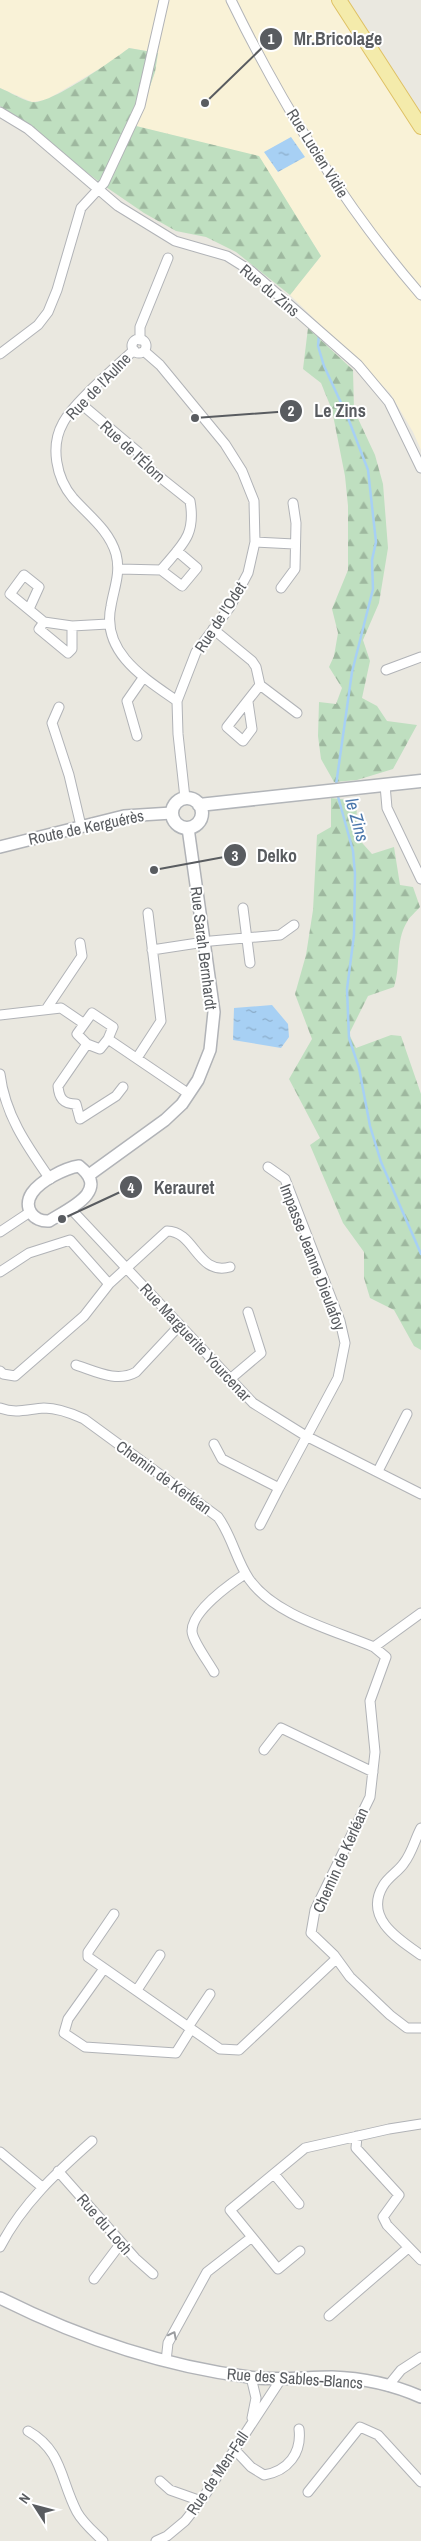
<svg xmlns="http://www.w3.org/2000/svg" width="421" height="2541" font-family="'Archivo Narrow',sans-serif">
<defs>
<pattern id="forest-firs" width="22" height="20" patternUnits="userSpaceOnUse" patternTransform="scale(1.25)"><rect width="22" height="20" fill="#bfdfc0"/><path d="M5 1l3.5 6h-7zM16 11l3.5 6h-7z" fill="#9eb89f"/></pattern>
<pattern id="water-ripples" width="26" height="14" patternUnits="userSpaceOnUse" patternTransform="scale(1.25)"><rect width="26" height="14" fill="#a7d0f4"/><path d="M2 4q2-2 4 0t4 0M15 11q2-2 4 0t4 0" fill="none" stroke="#8bacc9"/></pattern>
</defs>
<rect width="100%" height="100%" fill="#eae8e0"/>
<path fill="#f9f2d7" d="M0,0H339L421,127V450L413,432L390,393L290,295L321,256L259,157L136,126L155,72L158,53L129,48L111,62L46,100L32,102L0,88Z"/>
<path fill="url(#forest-firs)" d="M129,48L158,53L155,72L136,126L259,156L321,256L290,295L236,252L206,237L176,231L144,213L106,187L0,106V88C10,92 22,100 32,102C50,105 113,60 129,48Z
M308,328L353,370L354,410L375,455L383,484L388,548L379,603L363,640L370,661L362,698L377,706L387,721L417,725L393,769L357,780L334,782L321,759L318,736L319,702L336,704L342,688L329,667L334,656L338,633L332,609L348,570V506L345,476L332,410L321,383L303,369Z
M331,798L357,801L356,836L372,854L394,847L400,885L413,887L420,907C416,912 410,916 407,922C395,941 401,966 394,987L368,996L349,1034L356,1048L391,1035L401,1036L421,1094V1350L414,1346L394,1310L370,1298L364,1278V1252L343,1223L310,1145L320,1138L289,1079L312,1039L295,994L306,955L313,910L317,835L331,827Z"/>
<path fill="url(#water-ripples)" d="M291,137L305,157L278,172L264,152Z
M272,1005L288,1024L289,1037L281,1048L233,1040L234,1008Z"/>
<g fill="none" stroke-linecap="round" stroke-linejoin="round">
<path stroke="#a7d0f4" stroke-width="2.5" d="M319,334L318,346L324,366L348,418L368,470L376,542L372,560L373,589L352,672L336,785
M337,793L353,851L355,874L354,935L347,989L349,1038L359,1068L370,1126L381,1162L421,1254"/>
<g stroke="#b1b3b7" stroke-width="11">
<path id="minor" d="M231,0C282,105 344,206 421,295
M0,112L28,129L118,206L175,241L227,256L251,271L358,365L389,402L421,468
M132 346a7 7 0 1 1 14 0a7 7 0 1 1-14 0Z
M140,340V327L168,258
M134,350C116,367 73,403 63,423C50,446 56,478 73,498C89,516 109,530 116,554C121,573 114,588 111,606C101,652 144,678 177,701
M144,351L160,365L225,444L242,471L254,501L255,542L248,573L230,607L196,652L177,701L178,734L185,798
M0,354L38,325L48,312L57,290L81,208L104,183L140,106L164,0
M80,403L138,452L146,466L190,501C196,535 183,544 161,570
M255,542L294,544
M119,569L161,570L182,586L197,568L177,551
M281,588L295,569L296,523L293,503
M29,609L39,587L24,575L10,594L44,622L72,626L108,624
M44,622L39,629L68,653L72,649V626
M213,629L252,661L256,667L260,685L297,713
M386,670L421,657
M248,702L252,729L243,741L227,727L260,685
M59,707L52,723L69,775L81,826
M137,736L127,701L143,678
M385,785L387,808L421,879
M243,908L250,963
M152,950L211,941L280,935L294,925
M47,1008L82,956L80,943
M92,1013L113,1027L108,1039L100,1049L87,1044L77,1034Z
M0,1015L61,1008L83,1023
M108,1039L189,1094
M87,1044L58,1086C59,1098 63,1104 76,1104L80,1119L116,1096L123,1087
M137,1058L161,1021L148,913
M0,1074C5,1115 27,1146 50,1179
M70,1208L253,1403L306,1436L421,1494
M0,1232L30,1212
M0,1272L29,1253L70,1240L109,1284
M76,1365C95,1371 117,1383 136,1372L179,1326
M0,1371L3,1374L15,1376L84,1316L109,1284L167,1231C195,1231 197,1276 230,1267
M229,1380L261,1353L248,1312
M0,1408C16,1414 28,1409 44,1408C58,1408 71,1413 84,1419L218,1517C232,1536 236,1560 249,1579C275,1616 334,1630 374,1647L386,1657L370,1701L375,1752L370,1797L315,1910L311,1933L334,1955L350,1977L390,2015L407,2028H421
M214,1444L222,1459L279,1488L338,1378L345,1343L340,1321L285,1179L268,1167
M378,1471L407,1414
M260,1525L279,1488
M374,1647L421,1613
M214,1672C209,1663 192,1640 192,1631C192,1611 230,1584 245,1574
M264,1750L281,1728L373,1772
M421,1828C415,1839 412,1853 404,1863C399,1871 388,1877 383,1886C364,1918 398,1939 421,1955
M114,1914L88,1952V1957L220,2049L239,2050L336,1959
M103,1970L68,2019L64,2033L85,2047L176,2053L191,2029
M137,1990L160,1955
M188,2027L210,1994
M357,2136L356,2148L399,2195L383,2217L387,2225L421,2260
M0,2152L42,2187
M58,2171L135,2258L153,2274
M274,2174L299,2204
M252,2237L278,2269L300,2251
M0,2247C22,2204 56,2173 92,2141
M94,2279L121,2243
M329,2316L408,2248
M166,2361L168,2343L207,2272L252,2237L230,2210L305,2148L389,2129L421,2124
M251,2377L256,2398L252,2418
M388,2386L401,2370L421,2357
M28,2431C63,2451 60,2480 77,2512C83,2523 94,2532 103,2541
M236,2451L251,2467L264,2475C288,2471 302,2453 299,2429
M160,2481L170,2490L201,2501
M308,2492L360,2427L378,2435L421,2482
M156,2541L167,2536L185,2521L201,2501L281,2379"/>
</g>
<g stroke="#b1b3b7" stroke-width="14">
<path id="tertiary" d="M0,847L124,816L172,813
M79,1166C111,1191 70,1208 49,1221C34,1222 22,1208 32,1193C40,1181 65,1168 79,1166Z
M89,1175L165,1120L182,1104L198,1080L210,1050L214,1012L188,828
M0,2298C78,2337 162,2366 249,2377C276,2381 304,2377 332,2377C361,2378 394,2385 421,2397"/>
</g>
<g stroke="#b2b5b9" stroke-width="15">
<path id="secondary" d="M172 813a15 15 0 1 1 30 0a15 15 0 1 1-30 0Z
M199,805L421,781"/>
</g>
<g stroke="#dfc164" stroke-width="16">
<path id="primary" d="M339,0L421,127"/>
</g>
<use href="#minor" stroke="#fff" stroke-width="9"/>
<use href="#tertiary" stroke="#fff" stroke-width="11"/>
<use href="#secondary" stroke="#fff" stroke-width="12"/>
<use href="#primary" stroke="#f4ebab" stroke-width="14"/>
</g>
<defs><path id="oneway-chevron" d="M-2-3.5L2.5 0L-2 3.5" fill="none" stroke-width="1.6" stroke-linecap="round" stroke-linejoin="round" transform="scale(1.25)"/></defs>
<use stroke="#9b9da0" href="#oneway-chevron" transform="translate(173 2335) rotate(-63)"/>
<g text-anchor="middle" stroke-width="4" stroke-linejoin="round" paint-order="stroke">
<g font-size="16" fill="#595c60" stroke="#fff">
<text transform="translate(318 153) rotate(58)" y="6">Rue Lucien Vidie</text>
<text transform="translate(270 290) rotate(40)" y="6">Rue du Zins</text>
<text transform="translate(98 386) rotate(-46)" y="6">Rue de l'Aulne</text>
<text transform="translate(133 451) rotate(43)" y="6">Rue de l'Élorn</text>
<text transform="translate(220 617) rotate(-57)" y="6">Rue de l'Odet</text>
<text transform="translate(86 827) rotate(-12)" y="6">Route de Kerguérès</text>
<text transform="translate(204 948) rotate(83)" y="6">Rue Sarah Bernhardt</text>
<text transform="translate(313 1257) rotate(69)" y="6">Impasse Jeanne Dieulafoy</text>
<text transform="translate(196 1342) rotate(47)" y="6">Rue Marguerite Yourcenar</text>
<text transform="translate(164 1477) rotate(36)" y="6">Chemin de Kerléan</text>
<text transform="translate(340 1860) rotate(-66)" y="6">Chemin de Kerléan</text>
<text transform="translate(105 2224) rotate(49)" y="6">Rue du Loch</text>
<text transform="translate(295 2378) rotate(4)" y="6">Rue des Sables-Blancs</text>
<text transform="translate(217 2473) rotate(-56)" y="6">Rue de Men-Fall</text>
</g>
<g font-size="18" font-style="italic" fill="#4b77ab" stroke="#fff">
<text transform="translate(357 820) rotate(74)" y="6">le Zins</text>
</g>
</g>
<path fill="none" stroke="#595c60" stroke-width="2" d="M205 103L271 39M195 418L291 411M154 870L235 855M62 1219L131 1187"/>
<g fill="#595c60" stroke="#fff" stroke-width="2">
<circle cx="205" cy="103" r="5"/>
<circle cx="195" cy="418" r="5"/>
<circle cx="154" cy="870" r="5"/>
<circle cx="62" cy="1219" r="5"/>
<circle cx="271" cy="39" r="12"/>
<circle cx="291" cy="411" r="12"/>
<circle cx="235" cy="855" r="12"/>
<circle cx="131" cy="1187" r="12"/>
</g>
<g font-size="15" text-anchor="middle" font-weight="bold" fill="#fff">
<text x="271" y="44">1</text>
<text x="291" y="416">2</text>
<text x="235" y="861">3</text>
<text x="131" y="1193">4</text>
</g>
<g font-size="18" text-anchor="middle" font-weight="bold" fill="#595c60" stroke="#fff" stroke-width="4" stroke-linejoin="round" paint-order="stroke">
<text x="338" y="45">Mr.Bricolage</text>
<text x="340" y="417">Le Zins</text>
<text x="277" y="862">Delko</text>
<text x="184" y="1194">Kerauret</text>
</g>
<g transform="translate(35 2506) rotate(306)" stroke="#ffffff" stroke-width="4" paint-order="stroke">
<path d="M0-4L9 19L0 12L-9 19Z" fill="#595c60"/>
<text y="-8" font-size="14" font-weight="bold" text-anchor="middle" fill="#595c60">N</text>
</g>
</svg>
